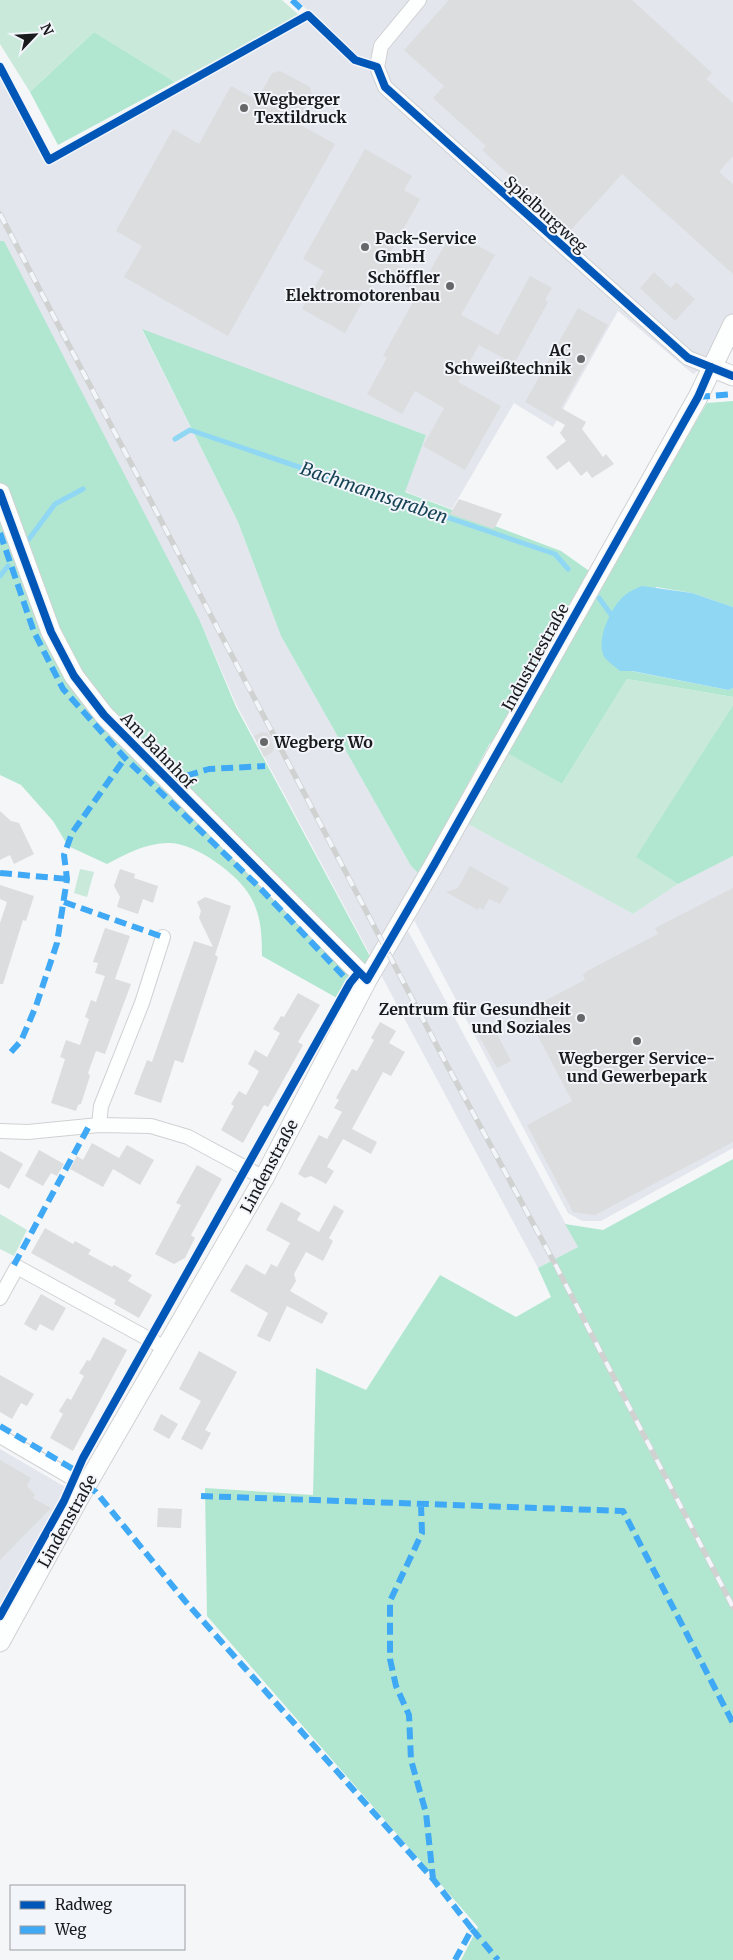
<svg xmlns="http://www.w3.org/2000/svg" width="733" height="1960" font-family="Merriweather,serif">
<rect width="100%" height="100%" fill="#f4f6f8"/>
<path fill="#e3e6ed" d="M296,0H733V350L693,374L618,311L553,427L514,403L452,509L404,491L426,435L142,330L238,522L281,636L411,866L419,874L399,914L578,1247L538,1268L237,706L200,621L0,380V76L48,163L301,23L310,12Z
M468,824L633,914L678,884L733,856V1148L601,1221H582L568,1213L414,920Z
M0,1449L67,1488L1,1606H0Z"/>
<path fill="#c9e9db" d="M0,0H282L300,16L175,82L94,32L30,92L0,44Z
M627,679L733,697V705L717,730L649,865L678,884L633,914L468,824L507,752L562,784Z
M80,869L94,872L87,897L74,893Z
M0,1214L27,1230L14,1256L0,1249Z"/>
<path fill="#b1e7d1" d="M94,32L175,82L58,145L30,92Z
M0,241H4L200,621L236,707L380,975L362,1012L262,956C262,935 261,914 250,896C238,874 194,842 168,843C146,843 126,854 107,864L68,846L53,821L21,785L0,775Z
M142,329L426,435L405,492L561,551L602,580L707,403L733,401V607L692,593L656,587L620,671H631L728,690L733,688V697L627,679L562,784L490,743L419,874L411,866L281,636L238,522Z
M733,705V856L678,884L636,857Z
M733,1159V1960H461L478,1927L207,1616L205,1488L313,1495L316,1368L366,1390L440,1275L516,1317L551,1297L538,1268L578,1247L565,1224L603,1230Z"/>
<path fill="#90d7f4" d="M642,586L692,593L733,607V688L728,690L632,671H620C616,667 609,663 605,658C595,643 609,612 620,600C626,593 634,589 642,586Z"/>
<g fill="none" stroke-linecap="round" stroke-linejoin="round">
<path stroke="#90d7f4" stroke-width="5" d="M175,439L190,430L555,554L568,569
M29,539L55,504L83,489
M0,576L8,566
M599,598L615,620"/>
</g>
<path fill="#dbddde" d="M449,0H632L712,73L706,79L733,103V156L719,172L733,184V274L622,174L571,230L482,150L486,146L433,98L444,86L404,50Z
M280,71L310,87L312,95L297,123L335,144L228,336L124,277L142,246L116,231L173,129L199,144L231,86L257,100L272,73Z
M365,149L412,176L404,190L420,199L387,259L425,280L452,232L495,255L461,315L498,335L530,276L552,288L545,300L548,302L514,364L479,345L458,382L501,406L465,470L423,446L444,408L415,391L402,414L367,394L387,358L383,356L418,293L380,271L345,333L302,309L324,271L303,259Z
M654,272L671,288L676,282L695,299L675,321L640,288Z
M578,308L608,325L561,408L586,422L582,429L603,457L606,454L614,464L592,478L587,471L581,476L569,461L557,470L546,457L566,441L560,433L565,425L525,402Z
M459,499L502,514L494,529L450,514Z
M262,732L268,733L274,748L272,753L264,757L254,736Z
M0,811L11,821L19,823L34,854L14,864L10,855L0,860Z
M470,866L509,888L500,904L489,899L483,910L479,907L478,910L446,892L458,888Z
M120,869L135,874L134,878L158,886L153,903L143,899L138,914L117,907L120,897L114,886Z
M0,885L34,896L26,921L23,920L3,984H0V923L7,902L0,899Z
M733,888V1142L595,1215L573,1212L527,1125L572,1101L531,1023L527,1025L521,1013L585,980L583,975L587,971L658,934L655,928Z
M205,897L231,906L215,955L218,957L183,1063L175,1060L161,1103L134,1094L147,1060L152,1062L194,941L213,947L199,918L201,911L197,902Z
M105,928L130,936L115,979L131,984L105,1054L96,1051L88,1073L90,1076L81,1104L78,1105L76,1111L51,1103L65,1059L60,1057L66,1040L80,1045L89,1019L85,1017L91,1000L96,1002L105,976L95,973L98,963L93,962Z
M298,993L320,1005L298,1042L303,1045L275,1095L268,1107L264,1105L243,1143L221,1130L234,1106L231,1104L239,1091L246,1095L259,1071L248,1064L255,1050L267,1057L280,1033L273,1029L281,1016L284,1017Z
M380,1022L396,1031L389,1043L405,1052L391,1076L383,1072L352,1129L377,1142L371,1154L343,1139L327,1167L334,1171L326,1184L311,1176L305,1178L298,1174L319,1135L327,1139L342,1112L334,1108L339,1100L336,1098L352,1069L357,1071L374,1040L371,1038Z
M494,1028L511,1061L497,1068L479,1036Z
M92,1143L119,1158L127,1145L154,1160L140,1185L113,1169L103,1187L70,1169L77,1156L83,1160Z
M39,1150L64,1164L57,1176L51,1173L43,1186L25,1176Z
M0,1151L23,1164L9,1189L0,1184Z
M197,1165L222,1179L191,1235L195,1238L185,1258L174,1264L155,1254L181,1205L176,1203Z
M281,1202L301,1213L297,1220L319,1232L334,1205L344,1211L329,1238L333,1241L323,1261L306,1252L294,1274L296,1281L290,1291L328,1313L322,1324L287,1306L270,1342L257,1336L268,1313L230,1291L246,1264L265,1275L271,1264L277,1267L290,1243L266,1230Z
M45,1228L73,1244L75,1241L91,1250L88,1254L112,1267L114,1265L132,1275L128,1281L152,1295L139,1318L114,1304L116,1300L31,1253Z
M41,1294L66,1308L53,1331L40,1324L36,1331L24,1324Z
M103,1337L127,1350L73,1451L50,1438L63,1414L59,1411L67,1398L71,1400L84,1376L79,1373L87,1360L90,1361Z
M199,1351L237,1372L205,1430L211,1433L202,1450L181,1439L201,1401L179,1389Z
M0,1375L34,1394L27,1406L21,1403L12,1419L0,1412Z
M161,1414L178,1424L169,1439L153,1430Z
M0,1460L31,1478L27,1486L35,1495L33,1498L51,1508L0,1560Z
M158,1508L182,1509L181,1528L157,1527Z"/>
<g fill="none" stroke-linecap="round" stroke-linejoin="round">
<g stroke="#d0d1d3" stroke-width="16">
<path id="street" d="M419,0L381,46L377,67L385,87L688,358L711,367
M99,1125L101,1106L142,1003L163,937
M0,1131L28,1132L99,1125L151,1126L188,1137L264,1178
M0,1298L17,1267L167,1349
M0,1436L86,1486"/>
</g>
<g stroke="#d0d1d3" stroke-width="21">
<path id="secondary" d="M711,367L733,376
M0,493L51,632L74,676L104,715L367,980
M0,1642L79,1498L264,1178L367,980L434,865L698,397L733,324"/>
</g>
<use href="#street" stroke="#fdfefe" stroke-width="14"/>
<use href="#secondary" stroke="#fdfefe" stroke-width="19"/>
<g stroke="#d0d1d1" stroke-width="5.5">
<path id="rail" d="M0,214L448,1067L554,1262L733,1607"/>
</g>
<use href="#rail" stroke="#f2f5fa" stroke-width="4" stroke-dasharray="11" stroke-linecap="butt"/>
<path stroke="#3fa9f5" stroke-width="6" stroke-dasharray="12 6" stroke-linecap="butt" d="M292,0L310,17
M698,397L733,394
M0,533L34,632L63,689L125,758L259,887L350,983
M169,781L209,769L265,766
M0,873L67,879
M64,902L163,937
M11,1052L21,1041L36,1006L57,943L67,879L64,855L72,833L125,758
M14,1265L89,1126
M0,1426L78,1472
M86,1486L96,1492L185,1601L433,1879L472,1929L455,1960
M201,1496L623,1511L733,1723
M421,1504L422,1533L390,1601V1659L396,1686L409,1715L411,1760L426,1813L433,1879
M472,1929L498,1960"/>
<g stroke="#f2f5fa" stroke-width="11">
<path id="cycleway" d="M0,67L49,160L308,15L355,60L377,67L385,87L688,358L733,376
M0,493L51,632L74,676L104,715L367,980L434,865L698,397L711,367
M0,1616L64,1501L83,1458L350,983L359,972"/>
</g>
<use href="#cycleway" stroke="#0057b8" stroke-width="8"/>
</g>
<g fill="#666769" stroke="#f2f5fa" stroke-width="2">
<circle cx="244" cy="108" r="5"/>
<circle cx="365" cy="247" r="5"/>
<circle cx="450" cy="286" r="5"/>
<circle cx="581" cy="359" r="5"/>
<circle cx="264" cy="742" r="5"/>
<circle cx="581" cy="1018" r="5"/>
<circle cx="637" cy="1041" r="5"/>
</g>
<g text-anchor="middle" stroke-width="4" stroke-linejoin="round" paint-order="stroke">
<g font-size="16" font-weight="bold" fill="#191a1c" stroke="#f2f5fa" text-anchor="start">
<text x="254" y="105">Wegberger<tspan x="254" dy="18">Textildruck</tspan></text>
<text x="375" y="244">Pack-Service<tspan x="375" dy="18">GmbH</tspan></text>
<text x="440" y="283" text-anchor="end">Schöffler<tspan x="440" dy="18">Elektromotorenbau</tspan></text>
<text x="571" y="356" text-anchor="end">AC<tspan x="571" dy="18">Schweißtechnik</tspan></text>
<text x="274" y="748">Wegberg Wo</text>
<text x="571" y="1015" text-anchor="end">Zentrum für Gesundheit<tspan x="571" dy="18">und Soziales</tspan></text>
<text x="637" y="1064" text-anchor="middle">Wegberger Service-<tspan x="637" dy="18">und Gewerbepark</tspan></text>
</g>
<g font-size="16" fill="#191a1c" stroke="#f2f5fa">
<text transform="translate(546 214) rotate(42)" y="6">Spielburgweg</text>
<text transform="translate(535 657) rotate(-61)" y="6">Industriestraße</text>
<text transform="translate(158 750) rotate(46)" y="6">Am Bahnhof</text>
<text transform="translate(269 1166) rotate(-62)" y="6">Lindenstraße</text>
<text transform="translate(67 1521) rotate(-61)" y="6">Lindenstraße</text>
</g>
<g font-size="18" font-style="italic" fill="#174455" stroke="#f2f5fa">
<text transform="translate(374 493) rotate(19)" y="6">Bachmannsgraben</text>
</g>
</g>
<rect x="10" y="1885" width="175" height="65" fill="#f2f5fa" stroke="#9b9da1"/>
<rect x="20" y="1901" width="25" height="8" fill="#0057b8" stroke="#9b9da1"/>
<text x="55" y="1910" font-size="15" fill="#191a1c">Radweg</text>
<rect x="20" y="1926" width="25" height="8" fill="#3fa9f5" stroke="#9b9da1"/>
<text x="55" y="1935" font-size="15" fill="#191a1c">Weg</text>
<g transform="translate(35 35) rotate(65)" stroke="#f2f5fa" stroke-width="4" paint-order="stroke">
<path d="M0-4L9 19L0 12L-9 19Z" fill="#191a1c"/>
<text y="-8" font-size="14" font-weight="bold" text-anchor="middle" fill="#191a1c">N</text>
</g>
</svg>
